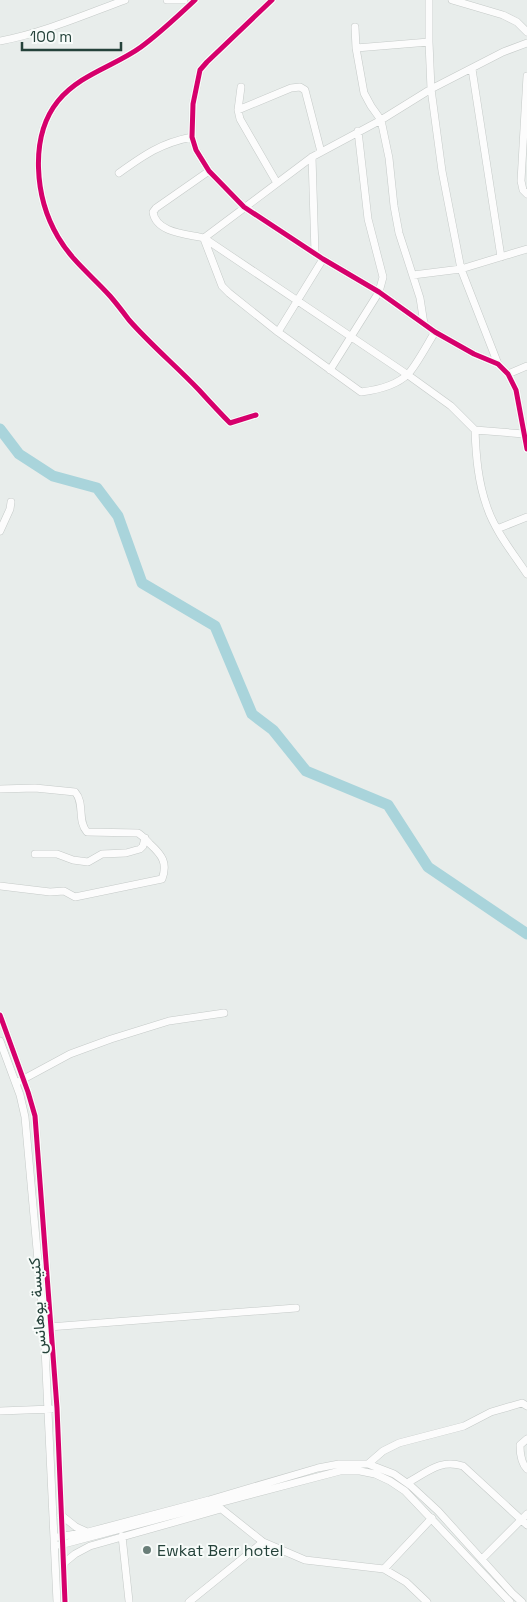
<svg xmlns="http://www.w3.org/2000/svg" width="527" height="1602" font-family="'Space Grotesk',Vazirmatn,sans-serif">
<rect width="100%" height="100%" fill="#e8edeb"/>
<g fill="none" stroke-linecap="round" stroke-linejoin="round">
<path stroke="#a9d4db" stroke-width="11" d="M0,429L19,454L53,476L97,488L118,516L142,583L215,626L252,714L273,730L306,771L388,805L428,867L527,934"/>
<g stroke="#c5cac8" stroke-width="8">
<path id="minor" d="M167,0H184
M195,0C178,16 160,33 141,47C115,66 80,74 58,101C29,137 35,198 58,237C72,261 92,276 110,296C117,304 123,312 129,320C151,345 176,366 199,390C209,401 219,412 230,423L256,415
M272,0L207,62L200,70L193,104L192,137L196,150L209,171L244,207L323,259L379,292L435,332L474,354L498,364L508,374L516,390L527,449
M429,0V42L431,89L442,171L461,269L498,364
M452,0L503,15L517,22L527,32
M355,27L356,48L364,93L371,106L381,120L389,158L394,206L399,233L420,298L424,324
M0,41C43,33 84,15 125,0
M356,48L429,42
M472,69L501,257
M527,76L521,181L523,190L527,194
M241,87L238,110L240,119L277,183
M238,110L291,88L300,87L305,90L321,152
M312,157L315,253
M209,171L156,208L153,212C156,233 187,234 204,238L408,375L451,406L475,430L524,434L527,433
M119,173C144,155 161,143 192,137
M204,238L312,157L381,120L431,89L503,52L527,43
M204,239L222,286L229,293L278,332L361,392C377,390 396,386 408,374C416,366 428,343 435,332
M413,275L461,269L527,249
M278,332L323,259
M330,370L379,292L383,277L368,219L358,131
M508,374L527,366
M475,430C476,456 478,482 487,507C495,531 513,553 527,574
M497,529L527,517
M0,531L10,509L11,502
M0,789L35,788L75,792C85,803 77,821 87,832L138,833C143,836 146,840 150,844C162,855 168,863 162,879L75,897L64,891L50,892L0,886
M35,854H57L73,860L88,862L102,854L126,853L140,849L143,846L145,838
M0,1015L28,1092L35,1116L57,1408L65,1602
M0,1041L20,1095L25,1117L44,1327L57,1602
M20,1081L70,1054L111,1039L169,1021L224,1013
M49,1327L296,1308
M0,1411L52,1409
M527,1439L520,1445C520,1453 521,1463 527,1469
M368,1464L383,1451L399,1443L464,1426L491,1412L522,1403L527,1406
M407,1483C428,1472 439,1459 463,1466L527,1525
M214,1503L263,1542L305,1560L384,1569L406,1582L427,1602
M61,1515L76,1527L87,1532
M122,1536L129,1601
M58,1537L88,1532L209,1500L318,1468L339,1464H368L394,1474L411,1486L438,1511L512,1593L522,1602
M60,1545L340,1471H360L375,1474L390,1481L405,1491L510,1602
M482,1559L527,1514
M64,1563L75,1554L90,1546L221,1509
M384,1569L432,1518
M189,1602L263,1542"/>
</g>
<use href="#minor" stroke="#fcfcfc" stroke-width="7"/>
<g stroke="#f7fbf9" stroke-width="8">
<path id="cycleway" d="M195,0C178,16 160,33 141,47C115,66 80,74 58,101C29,137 35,198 58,237C72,261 92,276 110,296C117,304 123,312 129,320C151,345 176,366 199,390C209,401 219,412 230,423L256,415
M272,0L207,62L200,70L193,104L192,137L196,150L209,171L244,207L323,259L379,292L435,332L474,354L498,364L508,374L516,390L527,449
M0,1015L28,1092L35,1116L57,1408L65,1602"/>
</g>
<use href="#cycleway" stroke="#d6006c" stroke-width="5"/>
</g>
<circle fill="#697e78" stroke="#f7fbf9" stroke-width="2" cx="147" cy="1550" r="5"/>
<g text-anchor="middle" stroke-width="4" stroke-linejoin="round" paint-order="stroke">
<g font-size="16" fill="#24423a" stroke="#f7fbf9">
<text transform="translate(37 1306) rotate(-94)" y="6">كنيسة يوهانس</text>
</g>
<g font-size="16" fill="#24423a" stroke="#f7fbf9" text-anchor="start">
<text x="157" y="1556">Ewkat Berr hotel</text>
</g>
</g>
<path d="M22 42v8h99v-8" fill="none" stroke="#24423a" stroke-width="2.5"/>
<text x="30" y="42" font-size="15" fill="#24423a" stroke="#f7fbf9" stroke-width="4" paint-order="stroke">100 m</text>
</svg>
